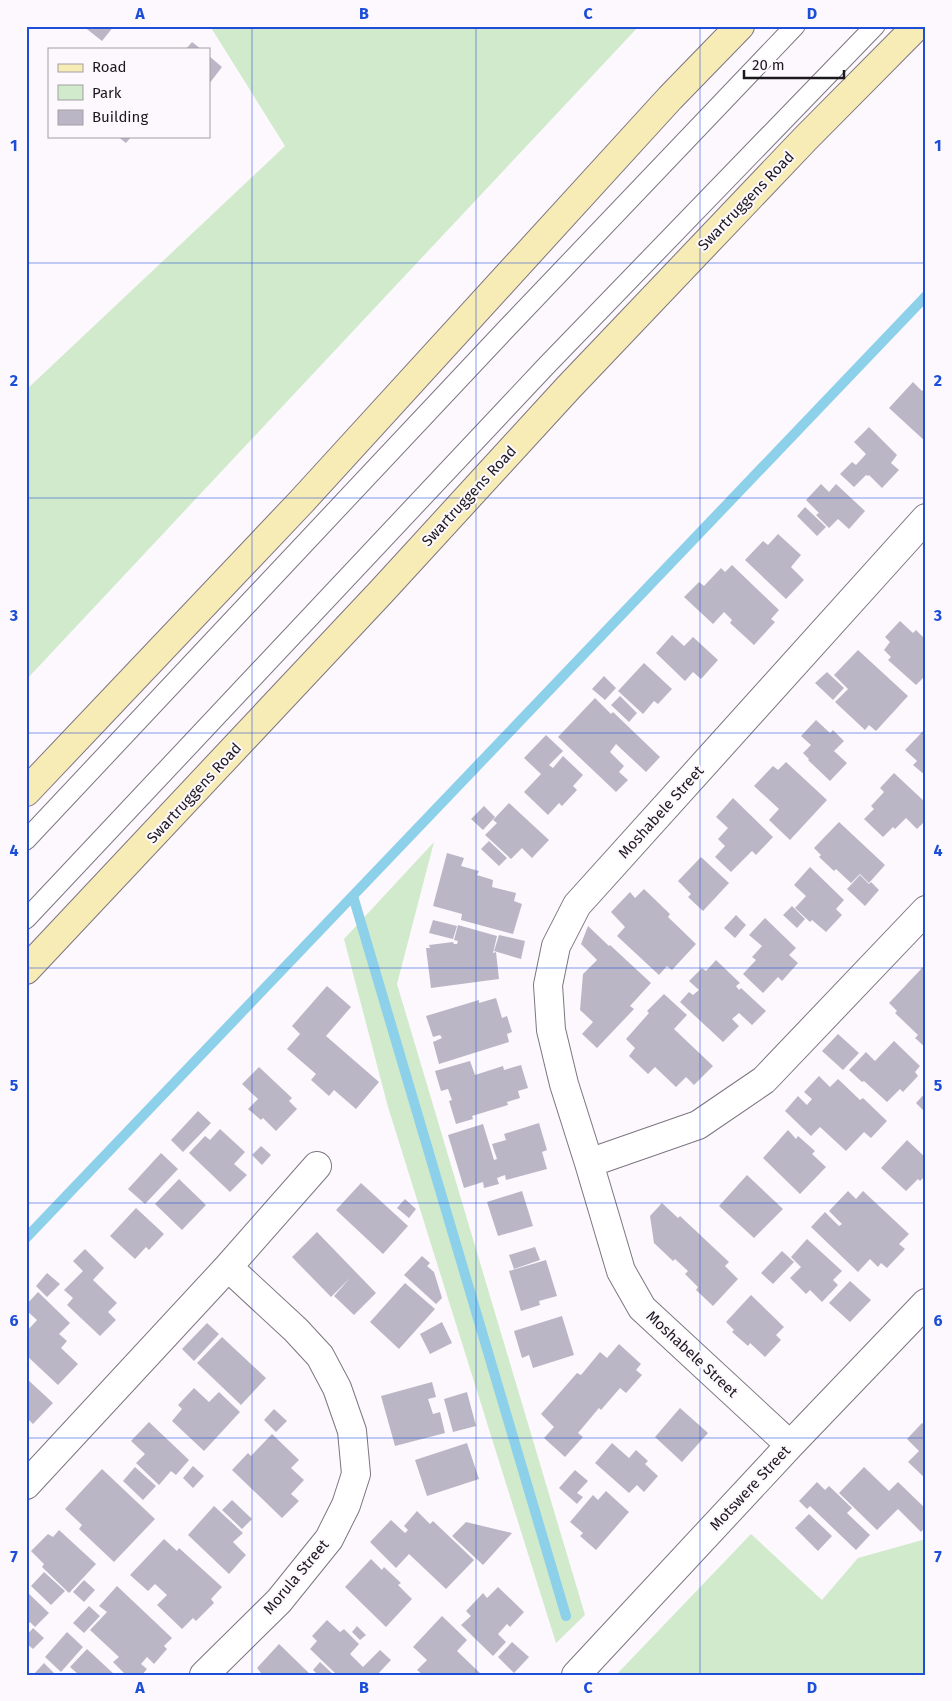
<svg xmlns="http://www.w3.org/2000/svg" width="952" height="1701" font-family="'Fira Sans',sans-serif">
<rect width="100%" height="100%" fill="#fcf8fe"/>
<path fill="#d0eacb" d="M210,26H639L26,680V390L285,146Z
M434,842L397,984L585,1615L556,1643L388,1107L344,939Z
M751,1534L822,1600L858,1558L926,1539V1675H616Z"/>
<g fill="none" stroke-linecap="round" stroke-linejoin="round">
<path stroke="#8cd0ea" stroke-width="10" d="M353,896L566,1616
M26,1238L926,296"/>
</g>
<path fill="#bbb6c5" d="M83,26H114L102,41Z
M192,42L201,49H186Z
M209,56L222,67L209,84Z
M117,136H132L126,143Z
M913,382L922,391L926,387V442L889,408Z
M869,427L897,455L891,463L899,470L882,488L869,475L868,476L866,475L854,487L840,474L852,462L856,465L866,454L854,442Z
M821,484L829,492L836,484L865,511L849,529L838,519L829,528L816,515L819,513L806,500Z
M805,507L826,527L817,536L797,516Z
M778,534L801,555L791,567L804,580L786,599L745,560L763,541L768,545Z
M732,565L779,610L771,619L775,622L754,645L730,623L732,620L724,612L713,624L684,597L699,582L704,586L721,568L725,572Z
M900,621L913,633L916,630L926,640V651L923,654L926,657V675L916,685L888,660L891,657L884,650L890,642L885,637Z
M672,635L684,646L693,637L718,660L701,679L693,672L685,681L656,653Z
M858,650L908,696L876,731L869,725L865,730L835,702L848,689L834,675Z
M644,663L672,689L658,704L654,701L643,714L618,691Z
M827,672L844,688L833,700L815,683Z
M604,676L616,688L605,700L592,689Z
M620,696L637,713L629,722L611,705Z
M595,698L611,714L613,712L660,757L646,772L616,744L610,752L624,766L619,772L628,780L616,792L558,737Z
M816,720L830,733L833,730L844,741L834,751L847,763L830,781L808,760L809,759L803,753L811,745L801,736Z
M926,728V776L913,765L917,761L905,750Z
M546,735L563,751L549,765L553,768L563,756L583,775L573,786L577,790L562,806L559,803L548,815L524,792L541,774L524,758Z
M786,762L827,800L790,840L769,820L779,809L754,786L773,766L778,770Z
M894,773L926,803V820L917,829L906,818L895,829L893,827L883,837L864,819L874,809L871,806L884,792L880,788Z
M733,798L773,837L756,855L752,851L731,872L715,857L725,846L718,839L728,828L716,817Z
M509,803L549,840L532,858L522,848L511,859L485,835L497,823L493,820Z
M484,806L495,817L483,830L471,819Z
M839,822L885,865L869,883L860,874L851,883L836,869L834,871L819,857L821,855L814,848Z
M489,841L507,858L499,866L481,849Z
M447,853L464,858L461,866L479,871L477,875L493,880L492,887L516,893L514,901L522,904L513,934L461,920L462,914L433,906Z
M701,857L729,883L703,911L688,897L691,894L678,881Z
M810,867L844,900L836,909L842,915L826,932L812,920L810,922L795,908L806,896L794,885Z
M860,875L869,884L871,882L879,890L865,906L847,889Z
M644,889L670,914L668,917L696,944L672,970L667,966L659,975L617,936L625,927L611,912L630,892L635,898Z
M792,906L805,919L797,928L783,915Z
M736,915L746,925L735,938L724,928Z
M765,918L796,948L789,955L798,963L782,981L778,977L763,993L743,974L756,960L752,957L762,946L749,935Z
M433,920L457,926L453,939L429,933Z
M458,925L497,936L493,953L496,952L499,979L431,988L426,948H430L429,945L453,942L454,944H457L458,941L454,940Z
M588,926L609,946L610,945L651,983L630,1006L634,1009L597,1048L582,1034L593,1022L580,1010L583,974L597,960L581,944Z
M499,935L525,941L521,959L494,951Z
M716,960L740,983L736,986L739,990L741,988L766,1011L752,1025L739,1013L732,1019L739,1026L723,1042L680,1002L689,992L693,995L699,990L689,981L702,968L706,971Z
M923,967L926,970V1048L915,1038L918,1035L895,1013L897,1011L889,1003Z
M327,986L351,1007L326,1036L379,1082L356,1109L334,1090L329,1096L311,1080L316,1074L287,1049L300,1034L292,1026Z
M664,994L687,1015L674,1029L713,1066L694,1085L686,1077L676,1087L655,1067L648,1074L629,1056L635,1048L626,1039L649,1013L647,1011Z
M496,998L502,1018L507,1016L512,1032L507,1034L509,1042L439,1064L433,1042L442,1038L440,1035L433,1037L426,1016L479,1000V1003Z
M838,1034L859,1053L843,1070L822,1051Z
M894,1041L920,1066L915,1072L918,1076L903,1092L900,1089L887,1102L864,1081L862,1082L849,1070L866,1052L875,1061Z
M470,1061L475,1075L503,1066L504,1070L521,1065L528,1088L518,1091L520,1098L507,1102L508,1105L472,1116L473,1119L456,1124L449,1101L452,1100L448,1089L441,1091L435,1071Z
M259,1067L292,1098L289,1101L297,1109L276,1131L263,1118L261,1120L248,1109L258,1099L242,1084Z
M819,1076L830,1087L838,1079L860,1100L863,1098L887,1121L871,1138L864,1132L846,1151L820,1127L811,1136L785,1111L798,1096L807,1105L812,1099L804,1092Z
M926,1092V1113L916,1103Z
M198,1111L211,1123L183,1152L171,1140Z
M539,1123L547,1150L542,1152L547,1169L506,1180L505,1175L497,1178L499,1184L484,1188L483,1182L464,1188L448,1135L483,1124L494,1160L497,1159L492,1144L506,1140L504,1134Z
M220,1129L245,1152L234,1164L247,1175L230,1192L189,1153L205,1136L210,1140Z
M788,1130L796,1139L798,1136L815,1151L812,1154L826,1167L800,1194L763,1158Z
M907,1140L926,1158V1175L920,1181L918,1179L906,1191L881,1168Z
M261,1146L271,1155L262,1165L252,1155Z
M161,1153L178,1169L145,1204L128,1189Z
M747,1175L783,1209L754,1238L719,1206Z
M179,1179L206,1205L182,1230L155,1204Z
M361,1183L408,1226L383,1254L336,1210Z
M522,1191L533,1226L498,1236L487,1202Z
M848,1191L856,1199L863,1191L909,1234L899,1244L905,1249L887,1268L881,1263L878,1267L870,1259L858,1272L811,1227L825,1212L839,1226L842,1224L829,1211Z
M405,1199L416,1209L409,1218L397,1208Z
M662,1203L678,1218L680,1216L729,1262L725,1266L738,1279L713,1306L696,1290L698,1287L685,1274L688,1271L675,1259L673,1261L654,1243L650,1216Z
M136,1208L164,1234L149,1250L146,1247L135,1259L110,1236Z
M317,1232L376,1293L354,1315L334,1296L350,1278L331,1297L292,1257Z
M807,1239L842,1271L833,1280L838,1285L822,1302L810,1290L806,1294L790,1278L801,1267L791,1257Z
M535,1247L540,1260L514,1269L509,1255Z
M85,1249L104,1268L93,1280L117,1303L108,1312L116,1320L100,1336L67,1305L73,1298L64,1290L83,1271L73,1261Z
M782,1251L794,1262L773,1284L761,1273Z
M422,1256L430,1263L427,1266L434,1272L442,1298L436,1304L404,1275Z
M546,1260L557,1296L539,1301L540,1305L521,1311L509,1271Z
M47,1273L60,1284L47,1297L36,1286Z
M850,1281L871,1300L850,1322L829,1303Z
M405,1283L435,1309L399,1349L370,1322Z
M38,1292L70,1323L59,1334L67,1341L61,1348L78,1364L58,1385L26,1355V1332L37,1320L26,1310V1305Z
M751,1295L784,1327L776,1335L781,1340L765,1357L750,1343L748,1346L732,1332L734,1330L726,1322Z
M562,1316L574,1355L533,1368L529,1355L522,1358L514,1331Z
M442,1322L452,1343L430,1354L420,1334Z
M207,1323L219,1334L194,1361L182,1349Z
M222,1337L266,1378L241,1405L197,1363Z
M619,1344L641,1364L636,1370L642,1375L626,1393L620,1388L601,1410L599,1408L578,1433L583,1437L565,1457L544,1438L554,1427L541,1414L577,1373L581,1375L600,1352L607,1358Z
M26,1378L53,1403L33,1424L26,1417Z
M432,1382L436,1397L428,1399L433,1414L440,1412L445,1433L395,1446L381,1396Z
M194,1388L209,1402L219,1392L240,1412L204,1451L172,1421L182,1409L178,1405Z
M467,1392L476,1426L453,1432L444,1399Z
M680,1408L708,1433L682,1462L655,1437Z
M274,1409L287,1421L276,1432L264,1420Z
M149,1422L189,1460L176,1475L171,1471L159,1485L136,1463L145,1454L131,1441Z
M922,1423L926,1426V1479L908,1462L919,1451L907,1439Z
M272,1434L299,1460L291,1468L304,1480L291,1494L299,1501L282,1518L232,1470L248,1453L251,1456Z
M467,1443L479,1479L427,1496L415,1460Z
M612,1443L629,1458L636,1450L648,1461L645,1464L658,1476L644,1492L637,1485L629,1493L595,1463Z
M193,1466L204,1476L193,1488L183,1478Z
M135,1467L156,1486L143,1500L123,1481Z
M864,1467L889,1491L898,1482L926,1509V1526L921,1532L898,1509L877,1530L839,1493Z
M102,1469L155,1519L114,1562L79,1529L82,1525L65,1509Z
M575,1470L588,1481L577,1493L583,1497L577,1504L559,1488Z
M817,1482L825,1490L829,1486L852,1508L847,1513L870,1535L856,1550L810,1506L807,1509L799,1501Z
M606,1491L629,1512L596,1550L580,1536L583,1533L570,1522L593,1495L598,1500Z
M232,1500L252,1519L242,1529L222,1510Z
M214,1506L243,1533L233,1542L246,1555L229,1574L188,1535Z
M417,1511L430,1524L433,1521L474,1560L446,1589L409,1554L396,1568L370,1542L391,1520L405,1533L408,1530L404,1526Z
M809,1514L832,1536L818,1551L795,1528Z
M466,1522L495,1529L512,1533L483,1565L452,1536Z
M59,1530L96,1564L69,1593L42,1567L44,1564L31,1551L48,1534L53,1537Z
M164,1539L177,1551L179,1548L222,1587L211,1599L214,1603L196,1621L193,1618L182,1629L157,1605L167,1595L155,1584L148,1591L130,1575Z
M371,1559L382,1570L384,1567L401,1583L398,1585L412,1599L386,1627L345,1587Z
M44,1572L65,1591L51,1605L31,1586Z
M84,1580L95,1590L84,1602L73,1592Z
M117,1586L172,1638L164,1646L167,1649L154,1664L147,1657L141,1664L147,1669L142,1675H126L113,1662L119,1657L90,1630L107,1612L99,1606Z
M498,1587L524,1612L510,1627L507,1624L498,1634L506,1642L493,1656L461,1625L471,1616L466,1611L483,1593L487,1598Z
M26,1591L49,1613L35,1627L30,1622L26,1626Z
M89,1606L100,1616L84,1633L73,1623Z
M442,1616L467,1640L457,1651L482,1675H423L417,1670L427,1660L413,1647Z
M327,1620L340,1632L344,1629L359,1644L350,1654L363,1667L380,1650L391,1660L377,1675H337L310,1649L317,1641L312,1636Z
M357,1626L366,1635L360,1640L352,1632Z
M33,1628L44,1638L33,1649L26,1643V1636Z
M67,1632L83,1647L61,1672L45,1657Z
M512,1642L529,1657L514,1673L498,1657Z
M279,1644L311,1675H260L261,1673L257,1668Z
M87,1649L115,1675H79L70,1667Z
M320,1662L334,1675H318L313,1670Z
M44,1663L56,1675H33Z"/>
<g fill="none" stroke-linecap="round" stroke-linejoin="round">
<g stroke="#7e7582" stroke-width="21">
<path id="lane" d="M26,840L508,327L795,26
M26,919L547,365L875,26"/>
</g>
<g stroke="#7e7582" stroke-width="30">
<path id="street" d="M589,1163L698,1125L764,1080L926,910
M790,1445L642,1308L621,1271L589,1163L564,1084L551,1030L548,985L556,946L577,905L926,518
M26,1485L228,1267L317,1166
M204,1675L279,1601L329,1539L346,1505L356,1474L352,1431L337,1388L320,1356L296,1330L228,1267
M576,1675L790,1445L926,1303"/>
</g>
<g stroke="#7e7582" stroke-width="30">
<path id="secondary" d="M26,792L302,501L670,98L740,26
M26,970L382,591L568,388L805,139L917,26"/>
</g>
<use href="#lane" stroke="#fff" stroke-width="19"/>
<use href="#street" stroke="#fff" stroke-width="28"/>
<use href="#secondary" stroke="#f7ecb5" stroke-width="28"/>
</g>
<path fill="none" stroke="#1d4ed8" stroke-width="1" stroke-opacity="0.55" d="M252,26V1675M476,26V1675M700,26V1675M26,263H926M26,498H926M26,733H926M26,968H926M26,1203H926M26,1438H926"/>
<g text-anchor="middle" stroke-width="4" stroke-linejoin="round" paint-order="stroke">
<g font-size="15" fill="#1c191e" stroke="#fcf8fe">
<text transform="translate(746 201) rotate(-46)" y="5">Swartruggens Road</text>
<text transform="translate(469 496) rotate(-47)" y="5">Swartruggens Road</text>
<text transform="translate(194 793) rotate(-47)" y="5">Swartruggens Road</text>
<text transform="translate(661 812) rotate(-48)" y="5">Moshabele Street</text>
<text transform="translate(692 1354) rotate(43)" y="5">Moshabele Street</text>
<text transform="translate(750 1488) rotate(-47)" y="5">Motswere Street</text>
<text transform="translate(296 1577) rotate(-50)" y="5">Morula Street</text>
</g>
</g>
<rect width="952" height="1701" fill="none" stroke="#fcf8fe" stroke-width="55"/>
<rect x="48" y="48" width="162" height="90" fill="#fcf8fe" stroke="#a29fa4"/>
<rect x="58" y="64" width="25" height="8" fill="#f7ecb5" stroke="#a29fa4"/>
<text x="92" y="72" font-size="15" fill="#1c191e">Road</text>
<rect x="58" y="85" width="25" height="15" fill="#d0eacb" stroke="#a29fa4"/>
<text x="92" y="98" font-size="15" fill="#1c191e">Park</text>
<rect x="58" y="110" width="25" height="15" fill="#bbb6c5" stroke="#a29fa4"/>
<text x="92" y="122" font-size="15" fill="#1c191e">Building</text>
<path d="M744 70v8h100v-8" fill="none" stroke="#1c191e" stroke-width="2.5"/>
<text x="752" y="70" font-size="15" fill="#1c191e" stroke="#fcf8fe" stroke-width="4" paint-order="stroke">20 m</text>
<rect x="28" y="28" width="896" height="1646" fill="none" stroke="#1d4ed8" stroke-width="2"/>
<g font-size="16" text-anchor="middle" font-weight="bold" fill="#1d4ed8">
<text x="140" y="19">A</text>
<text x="364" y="19">B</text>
<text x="588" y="19">C</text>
<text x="812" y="19">D</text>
<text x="14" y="151">1</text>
<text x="938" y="151">1</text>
<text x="14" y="386">2</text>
<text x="938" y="386">2</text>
<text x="14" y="621">3</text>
<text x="938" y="621">3</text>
<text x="14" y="856">4</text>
<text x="938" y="856">4</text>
<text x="14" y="1091">5</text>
<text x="938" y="1091">5</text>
<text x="14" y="1326">6</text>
<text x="938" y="1326">6</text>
<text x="14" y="1562">7</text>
<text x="938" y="1562">7</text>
<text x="140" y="1693">A</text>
<text x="364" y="1693">B</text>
<text x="588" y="1693">C</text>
<text x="812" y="1693">D</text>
</g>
</svg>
